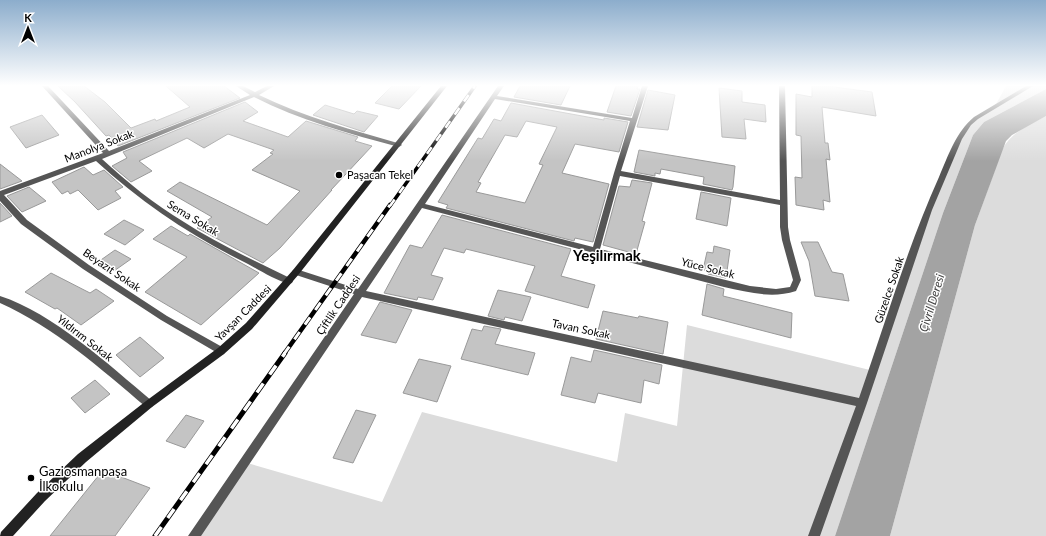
<svg xmlns="http://www.w3.org/2000/svg" width="1046" height="536" font-family="Lato,sans-serif">
<rect width="100%" height="100%" fill="#fff"/>
<path fill="#dcdcdc" d="M1006,86H1046V89L984,122L973,135L943,213L835,536H194L244,462L382,502L422,412L617,462L625,413L677,426L687,325L874,371L928,210L969,124L995,106Z
M1046,116V536H890L975,225L1002,150C1011,132 1029,125 1046,116Z"/>
<path fill="#a3a3a3" d="M1046,89V116L1012,135L1006,141L975,225L890,536H835L943,213L973,135L984,122Z"/>
<path fill="#c4c4c4" stroke="#999" fill-rule="evenodd" d="M58,86H84L105,102L131,128L155,119L156,121L190,107L166,86H224L240,98L118,146L109,135L106,136L75,102Z
M392,86H421L399,109L375,103Z
M520,86H570L561,105L514,97Z
M616,86H638L637,89H640L631,116L607,112Z
M812,86H827L872,92L876,116L822,107L825,143H828L830,160L826,159L830,202L823,200L824,210L796,205L795,177L802,178L801,136L796,135V94L812,97Z
M719,88L742,91V102L765,105L766,122L744,119L746,139L722,137Z
M648,90L675,95L668,130L637,127Z
M245,102L258,112L243,121L288,137L306,121L358,137L355,141L372,146L331,190H332L280,248L263,263L197,228L212,217L167,191L180,182L267,225L300,191L252,170L273,154L270,153L274,150L228,134L204,148L187,138L139,161L152,171L131,182L112,166L127,158L123,152Z
M511,103L604,120V118L628,122L619,152L575,144L562,173L609,184L593,242L575,238L574,241L446,208L448,205L438,202L478,138L482,139L494,119L501,121ZM526,121L557,127L539,164L543,165L525,203L476,192L481,183L478,182L505,135L517,137Z
M325,105L354,114L357,111L378,116L364,132L313,115Z
M42,115L59,135L26,148L10,127Z
M639,150L735,166L733,187L732,190L703,184L704,177L661,169L660,174L655,173V176L634,172Z
M0,164L22,181L0,189Z
M84,167L93,175L104,170L123,187L115,191L121,198L98,210L78,190L70,194L68,191L62,194L52,182Z
M632,180L652,183L642,221L645,222L636,254L603,245L619,186L630,187Z
M29,187L46,201L22,212L7,196Z
M701,192L731,198L727,226L696,219Z
M0,203L12,216L0,222Z
M442,215L571,249L561,276L595,285L588,308L525,291L535,266L466,249L464,253L444,248L431,275L443,278L433,300L418,297L417,300L384,293L410,245L422,248Z
M124,220L144,230L125,245L104,234Z
M171,226L188,236L190,234L259,273L201,325L145,292L187,257L153,239Z
M801,242H818L832,272L843,274L849,301L815,296L809,261Z
M714,246L730,250L726,278L708,274L709,271L703,270L707,252L713,253Z
M115,250L131,259L114,271L98,262Z
M51,273L90,293L96,289L114,301L81,325L57,308L55,309L25,292Z
M707,284L724,289L723,296L792,313L791,338L702,315Z
M498,290L531,297L522,321L505,317L504,320L488,316Z
M380,302L412,310L396,343L361,335Z
M603,311L638,318L639,316L668,322L663,354L596,339Z
M484,326L501,329L495,344L535,353L528,375L461,359L472,329L482,331Z
M140,337L164,358L140,377L116,355Z
M594,350L662,365L659,384L644,380L641,403L598,393L595,403L561,395L571,357L591,362Z
M419,359L451,366L437,402L403,393Z
M95,380L110,394L85,413L71,398Z
M356,410L376,415L353,463L333,458Z
M186,415L204,421L185,448L166,441Z
M103,470L150,488L115,536H50Z"/>
<g fill="none" stroke-linecap="round" stroke-linejoin="round">
<path fill="#555" fill-rule="evenodd" d="M42,86H48L109,151L250,95L236,86H243L255,92L267,86H274L259,95C304,117 353,130 401,144L402,145L399,147C350,134 299,120 254,97L102,159C127,182 154,204 184,222C218,244 255,261 292,279L293,281L292,283L289,284C275,280 261,271 248,264C191,236 143,204 96,161L4,195L27,220L89,265L167,316L224,348L225,351L224,354L221,355L161,320L83,269L21,224L0,201V191L103,153Z
M498,86H504L497,96L632,118L642,86H648L621,171L780,200L779,86H785L788,227L790,240L801,280L796,291C771,299 748,292 724,287L422,208L366,291L859,398C885,324 907,248 939,177C948,156 956,132 974,117L1026,86H1033L978,119L971,125L962,139L932,210L867,403L820,536H808L856,406L362,297L201,536H188L354,294L293,274L292,272L293,270L296,269L358,289ZM495,99L630,121L614,173L593,247L425,204ZM620,176L780,205V227L782,240L793,280L790,287L776,289L750,286L600,249Z
M0,296C53,313 109,365 152,401L154,404L152,407L149,408L146,407C100,368 55,328 0,303Z"/>
<path fill="#222" fill-rule="evenodd" d="M441,86H447L299,274L252,329L224,354L152,407L86,462L45,501L13,536H0L1,532L37,493L78,454L146,401L218,348L246,323L293,270Z"/>
<g stroke="#000" stroke-width="3.5">
<path id="rail-far2" d="M390,206L475,86"/>
</g>
<g stroke="#000" stroke-width="4.5">
<path id="rail-far1" d="M284,354L390,205"/>
</g>
<g stroke="#000" stroke-width="5">
<path id="rail" d="M155,536L285,353"/>
</g>
<use href="#rail-far2" stroke="#fff" stroke-width="2.5" stroke-dasharray="8" stroke-linecap="butt"/>
<use href="#rail-far1" stroke="#fff" stroke-width="3" stroke-dasharray="9" stroke-linecap="butt"/>
<use href="#rail" stroke="#fff" stroke-width="3.5" stroke-dasharray="11" stroke-linecap="butt"/>
</g>
<linearGradient id="sky" x2="0" y2="1"><stop stop-color="#8cadcc"/><stop offset="0.53" stop-color="#fff"/><stop offset="1" stop-color="#fff" stop-opacity="0"/></linearGradient>
<rect width="1046" height="161" fill="url(#sky)"/>
<g fill="#000" stroke="#fff" stroke-width="1.5">
<circle cx="339" cy="175" r="4"/>
<circle cx="31" cy="478" r="4"/>
</g>
<g text-anchor="middle" stroke-width="3" stroke-linejoin="round" paint-order="stroke">
<g font-size="11" fill="#000" stroke="#fff">
<text transform="translate(99 146) rotate(-21)" y="4">Manolya Sokak</text>
<text transform="translate(193 218) rotate(31)" y="4">Sema Sokak</text>
<text transform="translate(708 268) rotate(14)" y="4">Yüce Sokak</text>
<text transform="translate(112 270) rotate(34)" y="4">Beyazıt Sokak</text>
<text transform="translate(889 290) rotate(-71)" y="4">Güzelce Sokak</text>
<text transform="translate(338 305) rotate(-56)" y="4">Çiftlik Caddesi</text>
<text transform="translate(243 313) rotate(-45)" y="4">Yavşan Caddesi</text>
<text transform="translate(581 329) rotate(12)" y="4">Tavan Sokak</text>
<text transform="translate(85 338) rotate(38)" y="4">Yıldırım Sokak</text>
</g>
<g font-size="11" fill="#000" stroke="#fff" text-anchor="start">
<text x="347" y="179">Paşacan Tekel</text>
</g>
<g font-size="12" font-style="italic" fill="#444" stroke="#fff">
<text transform="translate(932 303) rotate(-73)" y="4">Çivril Deresi</text>
</g>
<g font-size="13" fill="#000" stroke="#fff" text-anchor="start">
<text x="39" y="476">Gaziosmanpaşa<tspan x="39" dy="15">İlkokulu</tspan></text>
</g>
<g font-size="15" font-weight="bold" fill="#000" stroke="#fff">
<text x="607" y="261">Yeşilırmak</text>
</g>
</g>
<g transform="translate(28 28)" stroke="#ffffff" stroke-width="3" paint-order="stroke">
<path d="M0-3L7 15L0 10L-7 15Z" fill="#000000"/>
<text y="-6" font-size="11" font-weight="bold" text-anchor="middle" fill="#000000">K</text>
</g>
</svg>
